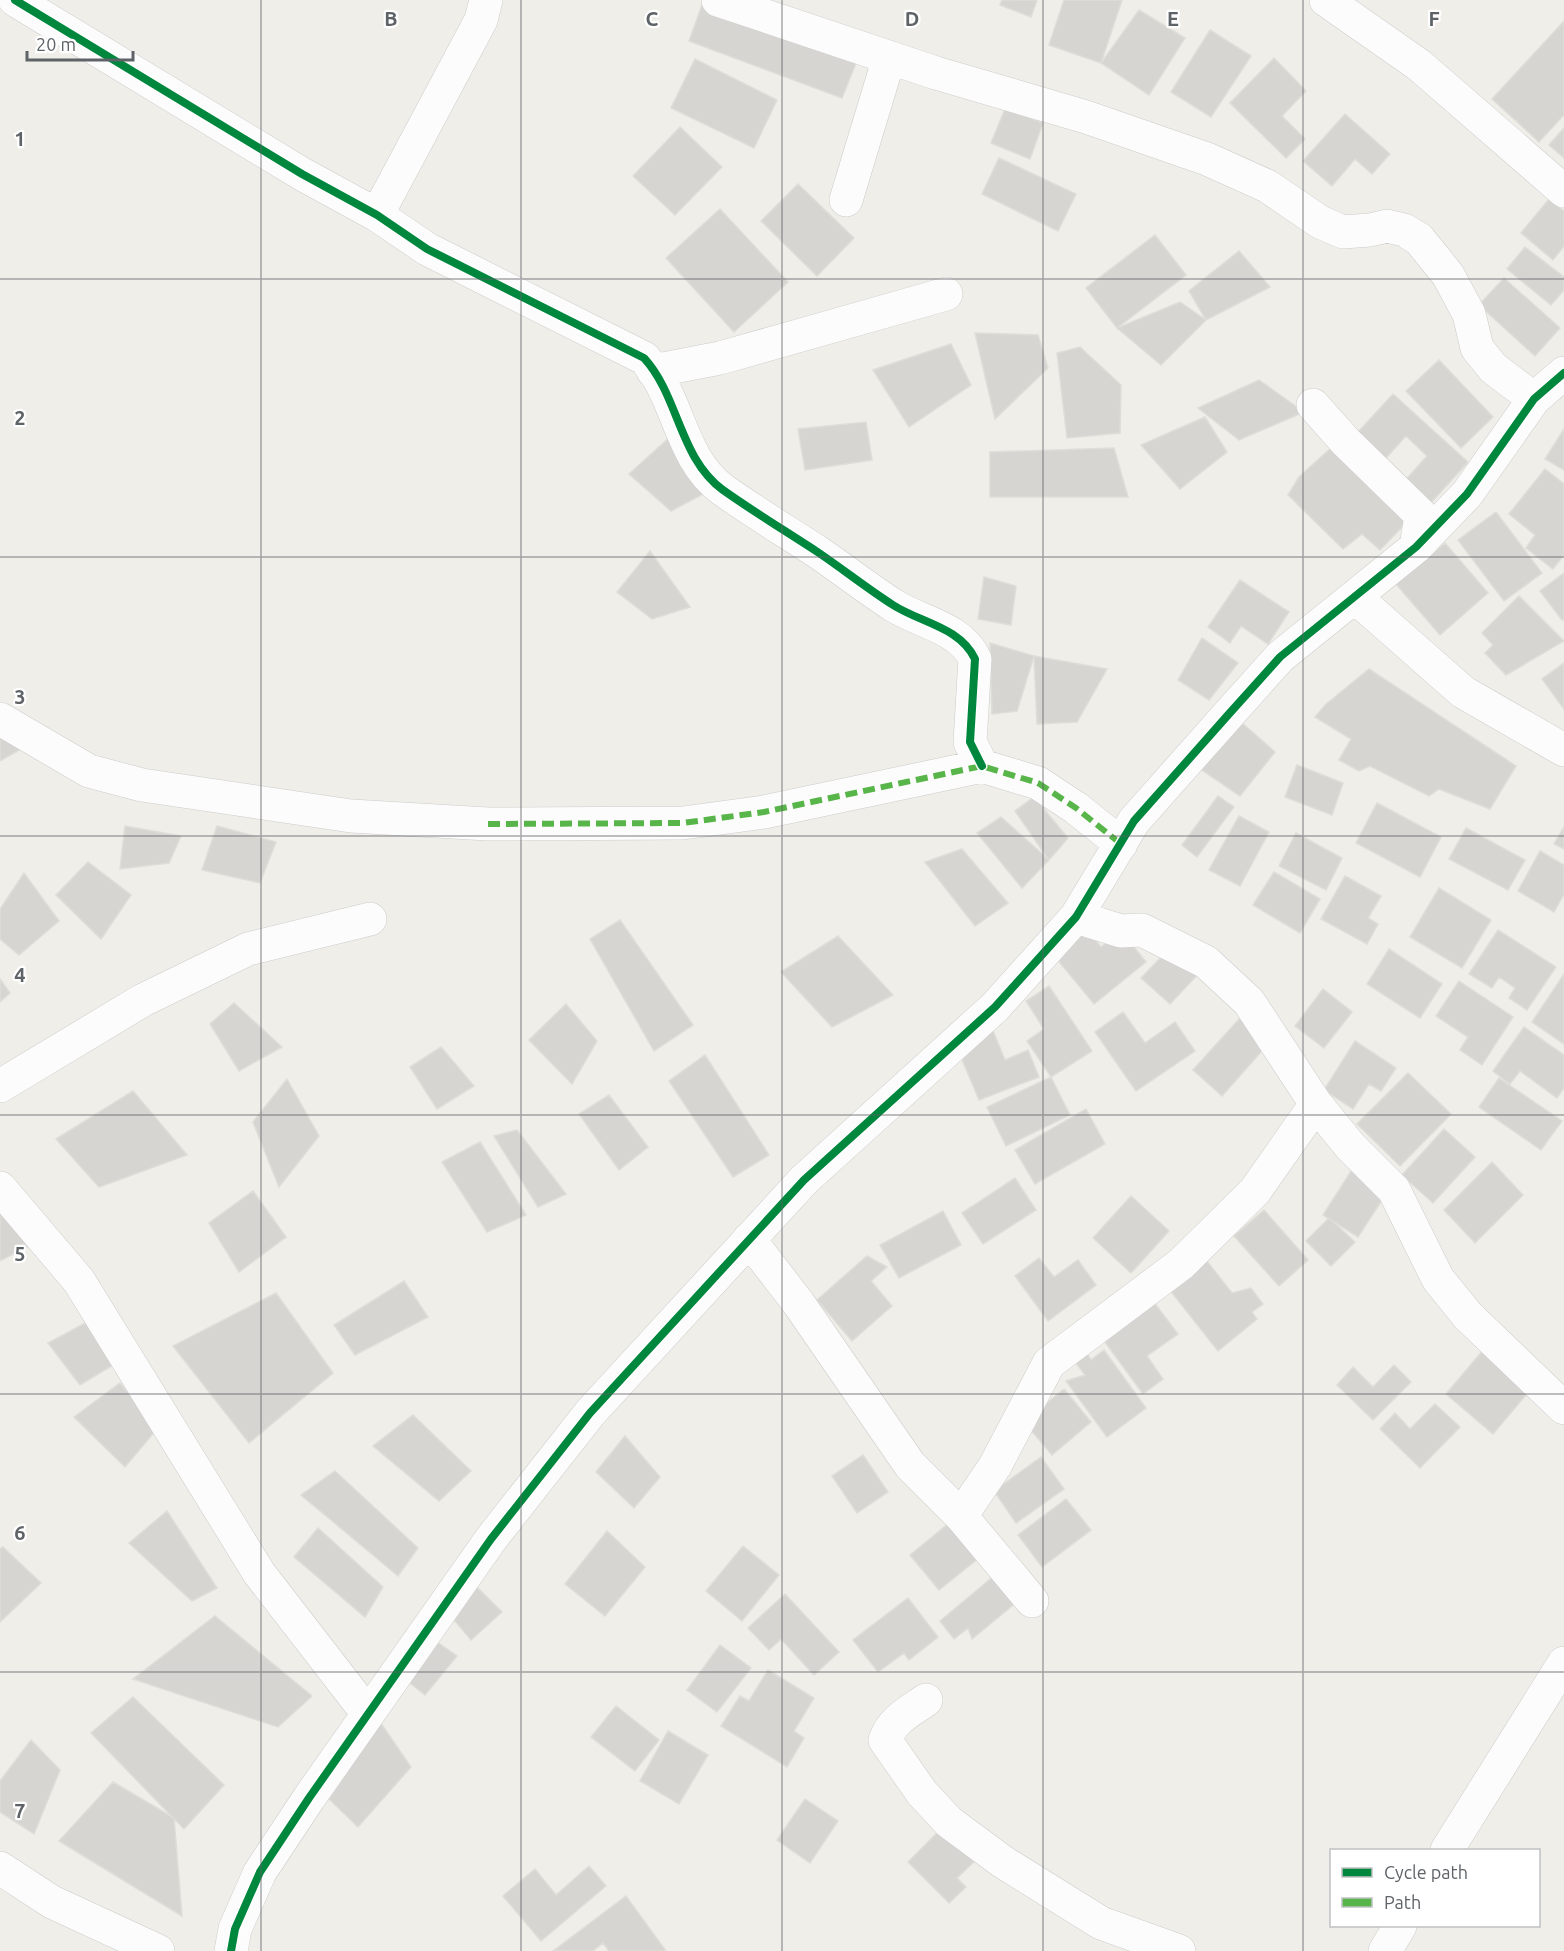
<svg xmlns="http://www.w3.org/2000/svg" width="1564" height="1951" font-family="Ubuntu,sans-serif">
<rect width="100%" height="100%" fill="#efeee9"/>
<path fill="#d6d5d2" stroke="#deddd8" stroke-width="1.5" d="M1002,0H1037L1031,17L1000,5Z
M1064,0H1122L1101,63L1049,45Z
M702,5L856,63L842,98L689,41Z
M1139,10L1185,38L1149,95L1101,63Z
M1564,21V115L1539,142L1492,99Z
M1210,30L1251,56L1211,117L1171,92Z
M1274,58L1306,91L1282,116L1305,139L1286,158L1230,103Z
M695,59L777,100L754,148L671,108Z
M1005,109L1043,123L1030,159L991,143Z
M1345,114L1390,154L1372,174L1355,159L1332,186L1303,161Z
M680,127L722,167L675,215L633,176Z
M1564,128V158L1549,145Z
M999,158L1076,194L1058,231L982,194Z
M798,184L854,238L817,276L761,221Z
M1549,199L1564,211V246L1553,260L1521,233Z
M720,209L788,282L734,332L666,258Z
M1155,235L1186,275L1117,328L1086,288Z
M1525,247L1564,277V290L1551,305L1507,269Z
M1239,251L1270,287L1206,320L1189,291Z
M1504,278L1560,328L1535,356L1479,305Z
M1180,302L1206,320L1161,365L1117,328Z
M975,333L1038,335L1048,368L995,419Z
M951,344L971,385L909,427L873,370Z
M1080,347L1121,385L1120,433L1067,438L1057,353Z
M1439,360L1493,417L1461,448L1406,391Z
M1259,380L1304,412L1239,440L1198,408Z
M1393,394L1468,462L1428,506L1402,484L1427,456L1406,436L1386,458L1358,432Z
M1205,417L1227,452L1180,489L1141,445Z
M866,422L872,460L805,470L798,429Z
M1564,429V470L1545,459Z
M670,437L705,493L671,511L629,474Z
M1333,446L1409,520L1380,550L1362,534L1343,549L1288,495L1299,477Z
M1114,448L1128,497H990V452Z
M1545,469L1564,484V555L1553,569L1526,548L1535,535L1509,514Z
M1496,512L1542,573L1504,601L1458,540Z
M1445,543L1488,593L1440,635L1396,584Z
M650,551L690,607L652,619L617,592Z
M1564,573V619L1562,620L1540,591Z
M984,577L1016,586L1011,625L978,619Z
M1240,580L1289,612L1268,644L1241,626L1230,643L1208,627Z
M1519,596L1564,641L1506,675L1485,653L1493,645L1482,633Z
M1202,638L1238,663L1209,700L1178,680Z
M990,643L1034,656L1017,711L992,714Z
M1034,656L1107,669L1077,722L1037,724Z
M1564,663V709L1542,679Z
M1369,669L1516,766L1490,809L1439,789L1429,796L1370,766L1359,771L1339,760L1351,739L1315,717L1325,705Z
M1241,722L1275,752L1240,796L1199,768Z
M0,735L21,749L0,761Z
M1297,765L1343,783L1332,815L1285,797Z
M1218,796L1234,807L1197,857L1182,845Z
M1034,797L1068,838L1049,860L1015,811Z
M1377,803L1441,837L1420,877L1356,843Z
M1239,816L1269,832L1240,886L1209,870Z
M1001,817L1049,860L1022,888L977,833Z
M125,826L181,836L169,863L120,869Z
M217,826L276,842L260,883L202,870Z
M1564,827V849L1554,844Z
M1466,828L1525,860L1508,890L1449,859Z
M1296,833L1342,858L1326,890L1279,866Z
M962,849L1008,903L975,926L925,862Z
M1540,851L1564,865V894L1554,912L1518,891Z
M88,862L131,895L101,939L56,895Z
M1274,872L1320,899L1300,933L1253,905Z
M24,873L59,921L19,955L0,939V909Z
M1345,876L1381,896L1368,918L1378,924L1367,944L1321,919Z
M1439,888L1491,920L1462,968L1410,937Z
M620,920L693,1025L654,1051L590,939Z
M1085,927L1101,947L1121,931L1146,962L1094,1004L1052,953Z
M1498,930L1556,967L1527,1010L1509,998L1515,988L1499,977L1492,988L1469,974Z
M838,936L893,995L832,1027L781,972Z
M1173,945L1201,971L1170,1004L1141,978Z
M1389,949L1442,984L1420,1018L1367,984Z
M1564,974V1044L1532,1022Z
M0,979L10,993L0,1002Z
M1459,981L1513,1017L1482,1065L1460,1050L1468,1037L1436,1016Z
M1049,986L1092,1051L1051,1077L1027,1041L1044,1029L1026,1001Z
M1323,989L1352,1012L1324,1048L1295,1026Z
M234,1003L282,1047L239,1071L210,1024Z
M566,1004L597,1041L572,1084L529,1040Z
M1123,1012L1145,1043L1175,1022L1195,1051L1136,1091L1095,1032Z
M1240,1018L1269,1043L1222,1096L1193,1070Z
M989,1021L1005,1060L1028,1050L1039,1077L979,1100L961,1057Z
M1524,1027L1564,1055V1088L1557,1098L1520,1071L1510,1084L1493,1071Z
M1355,1041L1396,1068L1381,1091L1369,1084L1353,1109L1324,1090Z
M441,1047L474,1086L437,1109L410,1067Z
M705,1055L769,1155L733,1177L669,1081Z
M1408,1073L1451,1114L1400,1166L1357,1124Z
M1051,1077L1070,1115L1006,1146L987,1107Z
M1499,1078L1562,1121L1541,1150L1479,1107Z
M287,1079L319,1136L279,1187L253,1122Z
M133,1091L187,1155L99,1187L56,1139Z
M609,1095L648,1147L619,1170L579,1114Z
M1086,1109L1105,1144L1035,1184L1015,1150Z
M1444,1129L1475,1157L1433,1203L1402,1175Z
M517,1130L566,1194L538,1207L494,1136Z
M480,1142L526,1215L487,1232L442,1162Z
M1492,1162L1523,1195L1475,1243L1444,1210Z
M1353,1168L1388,1191L1358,1237L1323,1215Z
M1015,1178L1036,1210L983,1244L962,1213Z
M253,1191L286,1237L239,1272L209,1223Z
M1131,1196L1169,1231L1131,1273L1093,1238Z
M0,1209L32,1244L0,1261Z
M1264,1210L1308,1260L1279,1286L1234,1236Z
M943,1211L961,1245L899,1278L880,1245Z
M1329,1218L1355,1242L1331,1266L1306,1241Z
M867,1256L887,1267L871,1281L892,1306L852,1341L817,1300Z
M1039,1258L1054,1277L1078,1260L1096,1285L1048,1321L1015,1276Z
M1206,1260L1232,1293L1251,1288L1263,1304L1252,1312L1257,1319L1218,1351L1169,1289Z
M404,1281L428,1317L355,1355L334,1325Z
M276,1293L333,1373L249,1443L173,1346Z
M1153,1301L1178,1334L1147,1356L1163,1379L1143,1394L1102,1338Z
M100,1315L115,1364L80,1385L48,1343Z
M1484,1349L1531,1389L1493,1434L1446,1394Z
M1104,1350L1146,1408L1107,1437L1066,1381L1085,1375L1075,1362L1087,1353L1091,1360Z
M1394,1365L1411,1382L1373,1420L1337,1385L1353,1367L1373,1387Z
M120,1383L157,1429L125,1467L74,1417Z
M1064,1389L1091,1422L1052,1455L1024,1422Z
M1435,1404L1460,1427L1420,1468L1380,1429L1395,1413L1410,1429Z
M413,1415L471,1471L439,1501L373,1446Z
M625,1436L660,1477L634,1508L596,1472Z
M863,1455L888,1492L857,1513L832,1476Z
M1041,1457L1064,1489L1016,1523L994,1491Z
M335,1471L418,1548L398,1576L301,1495Z
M1066,1499L1091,1530L1042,1567L1018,1535Z
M167,1511L217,1588L192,1601L129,1543Z
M954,1519L984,1554L939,1590L910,1555Z
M318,1528L383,1587L365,1617L294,1557Z
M607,1531L645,1567L605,1616L565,1584Z
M743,1546L779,1575L742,1621L706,1591Z
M3,1547L41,1583L0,1622V1549Z
M995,1575L1018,1601L972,1639L968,1628L954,1639L940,1621Z
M477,1587L502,1612L471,1640L454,1620Z
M785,1594L839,1652L814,1675L781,1639L769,1650L748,1628Z
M908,1598L938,1637L909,1660L904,1653L878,1672L853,1640Z
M215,1616L312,1696L278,1727L133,1679Z
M437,1642L457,1656L425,1695L405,1679Z
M720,1645L751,1668L717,1712L687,1690Z
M768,1670L814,1698L794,1731L804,1738L787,1767L721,1726L740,1696L749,1701Z
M133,1697L224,1785L184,1829L91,1733Z
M616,1706L659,1740L635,1771L591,1737Z
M380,1722L411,1767L358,1827L329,1799Z
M668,1731L708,1755L679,1804L640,1781Z
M31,1740L60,1770L34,1834L0,1812V1781Z
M113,1782L174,1818L182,1916L59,1841Z
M805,1799L838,1821L810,1863L777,1840Z
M938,1832L980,1856L957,1878L966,1887L949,1903L908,1862Z
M589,1866L606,1886L541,1941L503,1896L535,1869L556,1895Z
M626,1896L666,1951H609L603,1943L593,1951H553Z"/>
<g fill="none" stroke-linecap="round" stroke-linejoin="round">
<g stroke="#cccccb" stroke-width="34">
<path id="minor" d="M15,0L302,174L377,215L427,249L644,358C679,396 679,458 723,490C754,512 787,532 819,553C844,570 868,589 893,605C921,623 960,627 975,659L970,742L982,766
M718,0L936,73L1086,117L1207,159L1267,186L1320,222L1343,232L1370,230L1387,226L1404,230L1419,239L1448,275L1469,314L1477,348L1493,368L1534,399
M1326,0L1419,65L1564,191
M846,200L889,58
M377,215L481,20L486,0
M653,371L720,358L946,294
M1313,405L1346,442L1421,515L1416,547
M1355,597L1463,692L1564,750
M0,719L89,771L142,785L351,816L488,824L683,823L764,812L982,766L1038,783L1076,808L1121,844
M1076,917L1121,931L1142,930L1206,962L1249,1002L1316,1104
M0,1086L143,1000L248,949L370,919
M0,1188L79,1281L259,1573L368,1714
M749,1239L799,1304L910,1465L961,1516L1032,1601
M961,1516L995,1466L1049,1363L1181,1264L1255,1191L1316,1104L1350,1146L1394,1190L1438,1279L1468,1316L1564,1408
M926,1700C909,1712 892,1720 885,1740L922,1793L949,1822L1003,1862L1101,1923L1179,1951
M1447,1850L1564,1663
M0,1868L52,1902L158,1951
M231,1951L235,1929L260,1872L309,1798L491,1539L590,1413L804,1180L995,1007L1076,917L1134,821L1228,715L1280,657L1416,547L1467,494L1534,399L1564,373
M1385,1951L1400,1926"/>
</g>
<use href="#minor" stroke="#fdfcfc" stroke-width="33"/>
<path stroke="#58b549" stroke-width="6" stroke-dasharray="12 6" stroke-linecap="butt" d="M488,824L683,823L764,812L982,766L1038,783L1076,808L1121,844"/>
<g stroke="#fff" stroke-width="11">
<path id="cycleway" d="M15,0L302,174L377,215L427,249L644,358C679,396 679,458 723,490C754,512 787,532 819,553C844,570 868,589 893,605C921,623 960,627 975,659L970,742L982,766
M231,1951L235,1929L260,1872L309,1798L491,1539L590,1413L804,1180L995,1007L1076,917L1134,821L1228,715L1280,657L1416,547L1467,494L1534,399L1564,373"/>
</g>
<use href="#cycleway" stroke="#00873e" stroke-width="8"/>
</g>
<path fill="none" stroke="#5e6368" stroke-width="1.5" stroke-opacity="0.55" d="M261,0V1951M521,0V1951M782,0V1951M1043,0V1951M1303,0V1951M0,279H1564M0,557H1564M0,836H1564M0,1115H1564M0,1394H1564M0,1672H1564"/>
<g font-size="20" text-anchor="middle" font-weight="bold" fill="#5e6368" stroke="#fff" stroke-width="4.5" stroke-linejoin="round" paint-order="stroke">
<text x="391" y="26">B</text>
<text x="652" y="26">C</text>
<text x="912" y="26">D</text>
<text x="1173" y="26">E</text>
<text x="1434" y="26">F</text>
<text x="20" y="146">1</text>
<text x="20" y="425">2</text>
<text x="20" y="704">3</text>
<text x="20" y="982">4</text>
<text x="20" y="1261">5</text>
<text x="20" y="1540">6</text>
<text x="20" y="1818">7</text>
</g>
<rect x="1330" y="1849" width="210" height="78" fill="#ffffff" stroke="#bfc1c3" stroke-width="1.5"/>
<rect x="1342" y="1868" width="30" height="9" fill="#00873e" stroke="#bfc1c3" stroke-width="1.5"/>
<text x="1384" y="1879" font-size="18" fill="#5e6368">Cycle path</text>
<rect x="1342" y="1898" width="30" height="9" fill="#58b549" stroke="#bfc1c3" stroke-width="1.5"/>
<text x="1384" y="1909" font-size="18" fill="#5e6368">Path</text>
<path d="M27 51v9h106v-9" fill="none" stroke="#5e6368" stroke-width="3"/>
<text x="36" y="51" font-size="18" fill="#5e6368" stroke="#ffffff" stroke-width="4.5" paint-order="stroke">20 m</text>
</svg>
